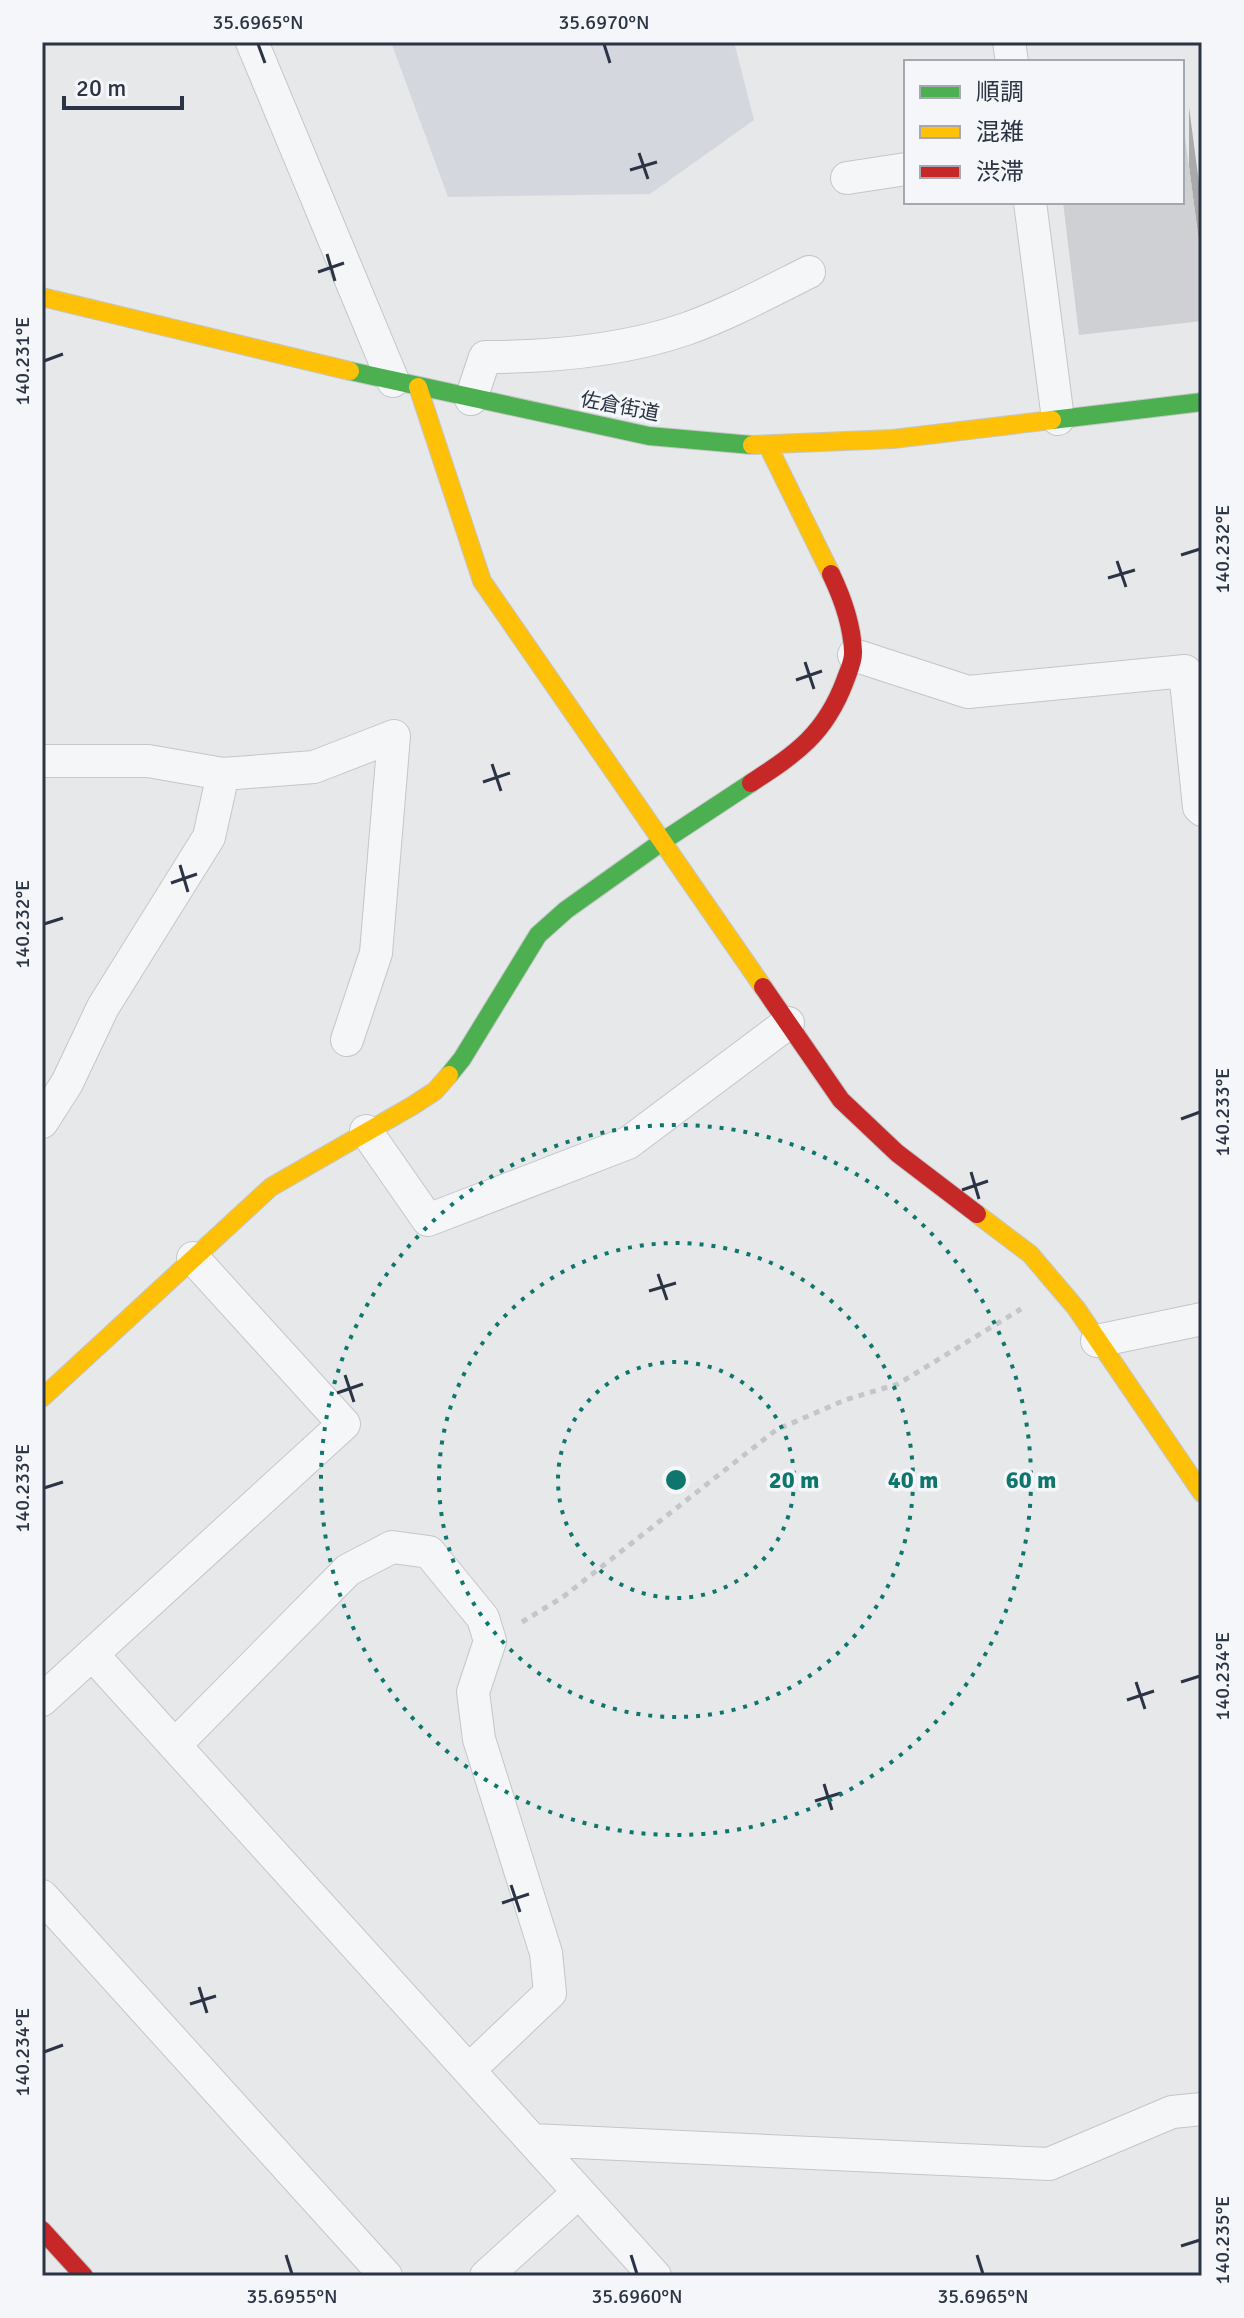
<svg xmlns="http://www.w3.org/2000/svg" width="1244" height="2318" font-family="Signika,'Noto Sans JP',sans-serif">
<defs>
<filter id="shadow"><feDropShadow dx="7" dy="-7" stdDeviation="0" flood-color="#0004"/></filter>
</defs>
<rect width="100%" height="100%" fill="#e6e8ea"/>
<path fill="#d4d7dd" d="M391,42H734L754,120L650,194L448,197Z"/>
<path fill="#ced0d3" filter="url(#shadow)" d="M1182,114L1202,266V321L1079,335L1063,202H1182Z"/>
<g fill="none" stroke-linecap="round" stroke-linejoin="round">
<g stroke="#c4c6c8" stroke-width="34">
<path id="street" d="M252,42L393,381
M1009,42L1012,62
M847,178L906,169
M1030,202L1058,419
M471,399L485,357C552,357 622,351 686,329C728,314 769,292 809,272
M854,655L968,692L1185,671L1199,807L1202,810
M42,761H148L223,774L314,767L394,736L376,953L347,1040
M42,1122L67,1083L103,1007L209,837L223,774
M366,1131L428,1220L628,1143L788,1023
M1097,1341L1202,1319
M92,1654L655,2276
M42,1700L344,1424L193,1258
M175,1745L348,1570L392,1547L429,1552L483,1618L490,1641L473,1692L479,1739L546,1953L550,1993L469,2070
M42,1896L386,2276
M532,2140L1049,2164L1172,2112L1202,2109
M486,2276L579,2192"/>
</g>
<g stroke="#c4c6c8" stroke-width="20">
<path id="fast" d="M350,371L649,436L752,445
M1052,420L1202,402
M449,1075L462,1059L538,935L566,910L663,841L751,783"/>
</g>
<g stroke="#c4c6c8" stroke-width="20">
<path id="slow" d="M42,297L350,371
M418,387L482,581L763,987
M752,445L893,439L1052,420
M768,446L831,574
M977,1214L1030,1254L1076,1308L1202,1493
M42,1398L271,1187L412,1106L435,1091L449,1075"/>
</g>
<g stroke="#c4c6c8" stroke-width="20">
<path id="jam" d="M751,783C797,753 825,734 845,681C848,672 854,661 853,651C852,626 842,597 831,574
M763,987L841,1100L897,1153L977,1214
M42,2230L84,2276"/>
</g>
<path stroke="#c5c6ca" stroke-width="5" stroke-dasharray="6 6" stroke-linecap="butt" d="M522,1622L563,1597L776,1430L845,1400L898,1384L1021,1309
M1141,2276H1142"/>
<use href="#street" stroke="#f5f6f7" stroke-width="32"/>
<use href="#fast" stroke="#4caf50" stroke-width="18"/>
<use href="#slow" stroke="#ffc107" stroke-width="18"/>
<use href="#jam" stroke="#c62828" stroke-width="18"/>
</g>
<path fill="none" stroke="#2b3445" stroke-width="3" d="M258,44L265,63M604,44L610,63M639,153L648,179M630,170L657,162M327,254L335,281M318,272L344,263M44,361L63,354M1181,555L1200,549M1117,561L1126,587M1108,578L1135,570M805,662L814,689M796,680L822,671M492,764L501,791M483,782L510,773M180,865L188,892M171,883L197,874M44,924L63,918M1181,1119L1200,1112M971,1172L979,1199M962,1190L988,1181M658,1274L667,1300M649,1291L676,1283M345,1375L354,1402M337,1393L363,1384M44,1488L63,1482M1136,1682L1145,1709M1181,1682L1200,1676M1127,1700L1154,1691M824,1784L832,1810M815,1801L841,1793M511,1885L520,1912M502,1903L529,1894M199,1987L207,2013M190,2004L216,1996M44,2052L63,2045M1181,2246L1200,2240M286,2255L292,2274M631,2255L637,2274M977,2255L983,2274"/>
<g fill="none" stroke="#0f766e" stroke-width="4" stroke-dasharray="4 8">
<circle cx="676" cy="1480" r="118"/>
<circle cx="676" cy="1480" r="237"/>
<circle cx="676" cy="1480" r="355"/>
</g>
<g text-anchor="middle" stroke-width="7" stroke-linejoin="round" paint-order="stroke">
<g font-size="20" fill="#2b3445" stroke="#f4f6f9">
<text transform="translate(620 406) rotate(11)" y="7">佐倉街道</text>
</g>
</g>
<circle cx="676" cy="1480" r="12" fill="#0f766e" stroke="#f4f6f9" stroke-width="4"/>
<g font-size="24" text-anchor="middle" font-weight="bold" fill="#0f766e" stroke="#f4f6f9" stroke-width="7" stroke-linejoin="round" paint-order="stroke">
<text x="794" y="1488">20 m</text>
<text x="913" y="1488">40 m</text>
<text x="1031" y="1488">60 m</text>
</g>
<rect width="1244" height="2318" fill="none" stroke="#f4f6f9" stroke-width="88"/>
<rect x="904" y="60" width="280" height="144" fill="#f4f6f9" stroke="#a4a8b1" stroke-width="2"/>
<rect x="920" y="86" width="40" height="12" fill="#4caf50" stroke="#a4a8b1" stroke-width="2"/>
<text x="976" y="100" font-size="24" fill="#2b3445">順調</text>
<rect x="920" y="126" width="40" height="12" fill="#ffc107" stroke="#a4a8b1" stroke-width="2"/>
<text x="976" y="140" font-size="24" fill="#2b3445">混雑</text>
<rect x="920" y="166" width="40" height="12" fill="#c62828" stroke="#a4a8b1" stroke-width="2"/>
<text x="976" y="180" font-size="24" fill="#2b3445">渋滞</text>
<path d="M64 96v12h118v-12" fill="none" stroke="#2b3445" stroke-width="4"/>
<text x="76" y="96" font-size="24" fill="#2b3445" stroke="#f4f6f9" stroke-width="6" paint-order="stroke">20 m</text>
<rect x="44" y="44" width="1156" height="2230" fill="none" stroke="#2b3445" stroke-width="3"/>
<g font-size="20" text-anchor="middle" fill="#2b3445">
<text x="258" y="29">35.6965°N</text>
<text x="604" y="29">35.6970°N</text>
<text transform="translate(22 361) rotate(-90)" y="7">140.231°E</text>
<text transform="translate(1222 549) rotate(-90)" y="7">140.232°E</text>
<text transform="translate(22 924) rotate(-90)" y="7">140.232°E</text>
<text transform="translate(1222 1112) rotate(-90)" y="7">140.233°E</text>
<text transform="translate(22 1488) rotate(-90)" y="7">140.233°E</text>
<text transform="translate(1222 1676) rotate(-90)" y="7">140.234°E</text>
<text transform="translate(22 2052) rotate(-90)" y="7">140.234°E</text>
<text transform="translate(1222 2240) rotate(-90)" y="7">140.235°E</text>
<text x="292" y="2303">35.6955°N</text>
<text x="637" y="2303">35.6960°N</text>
<text x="983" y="2303">35.6965°N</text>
</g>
</svg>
